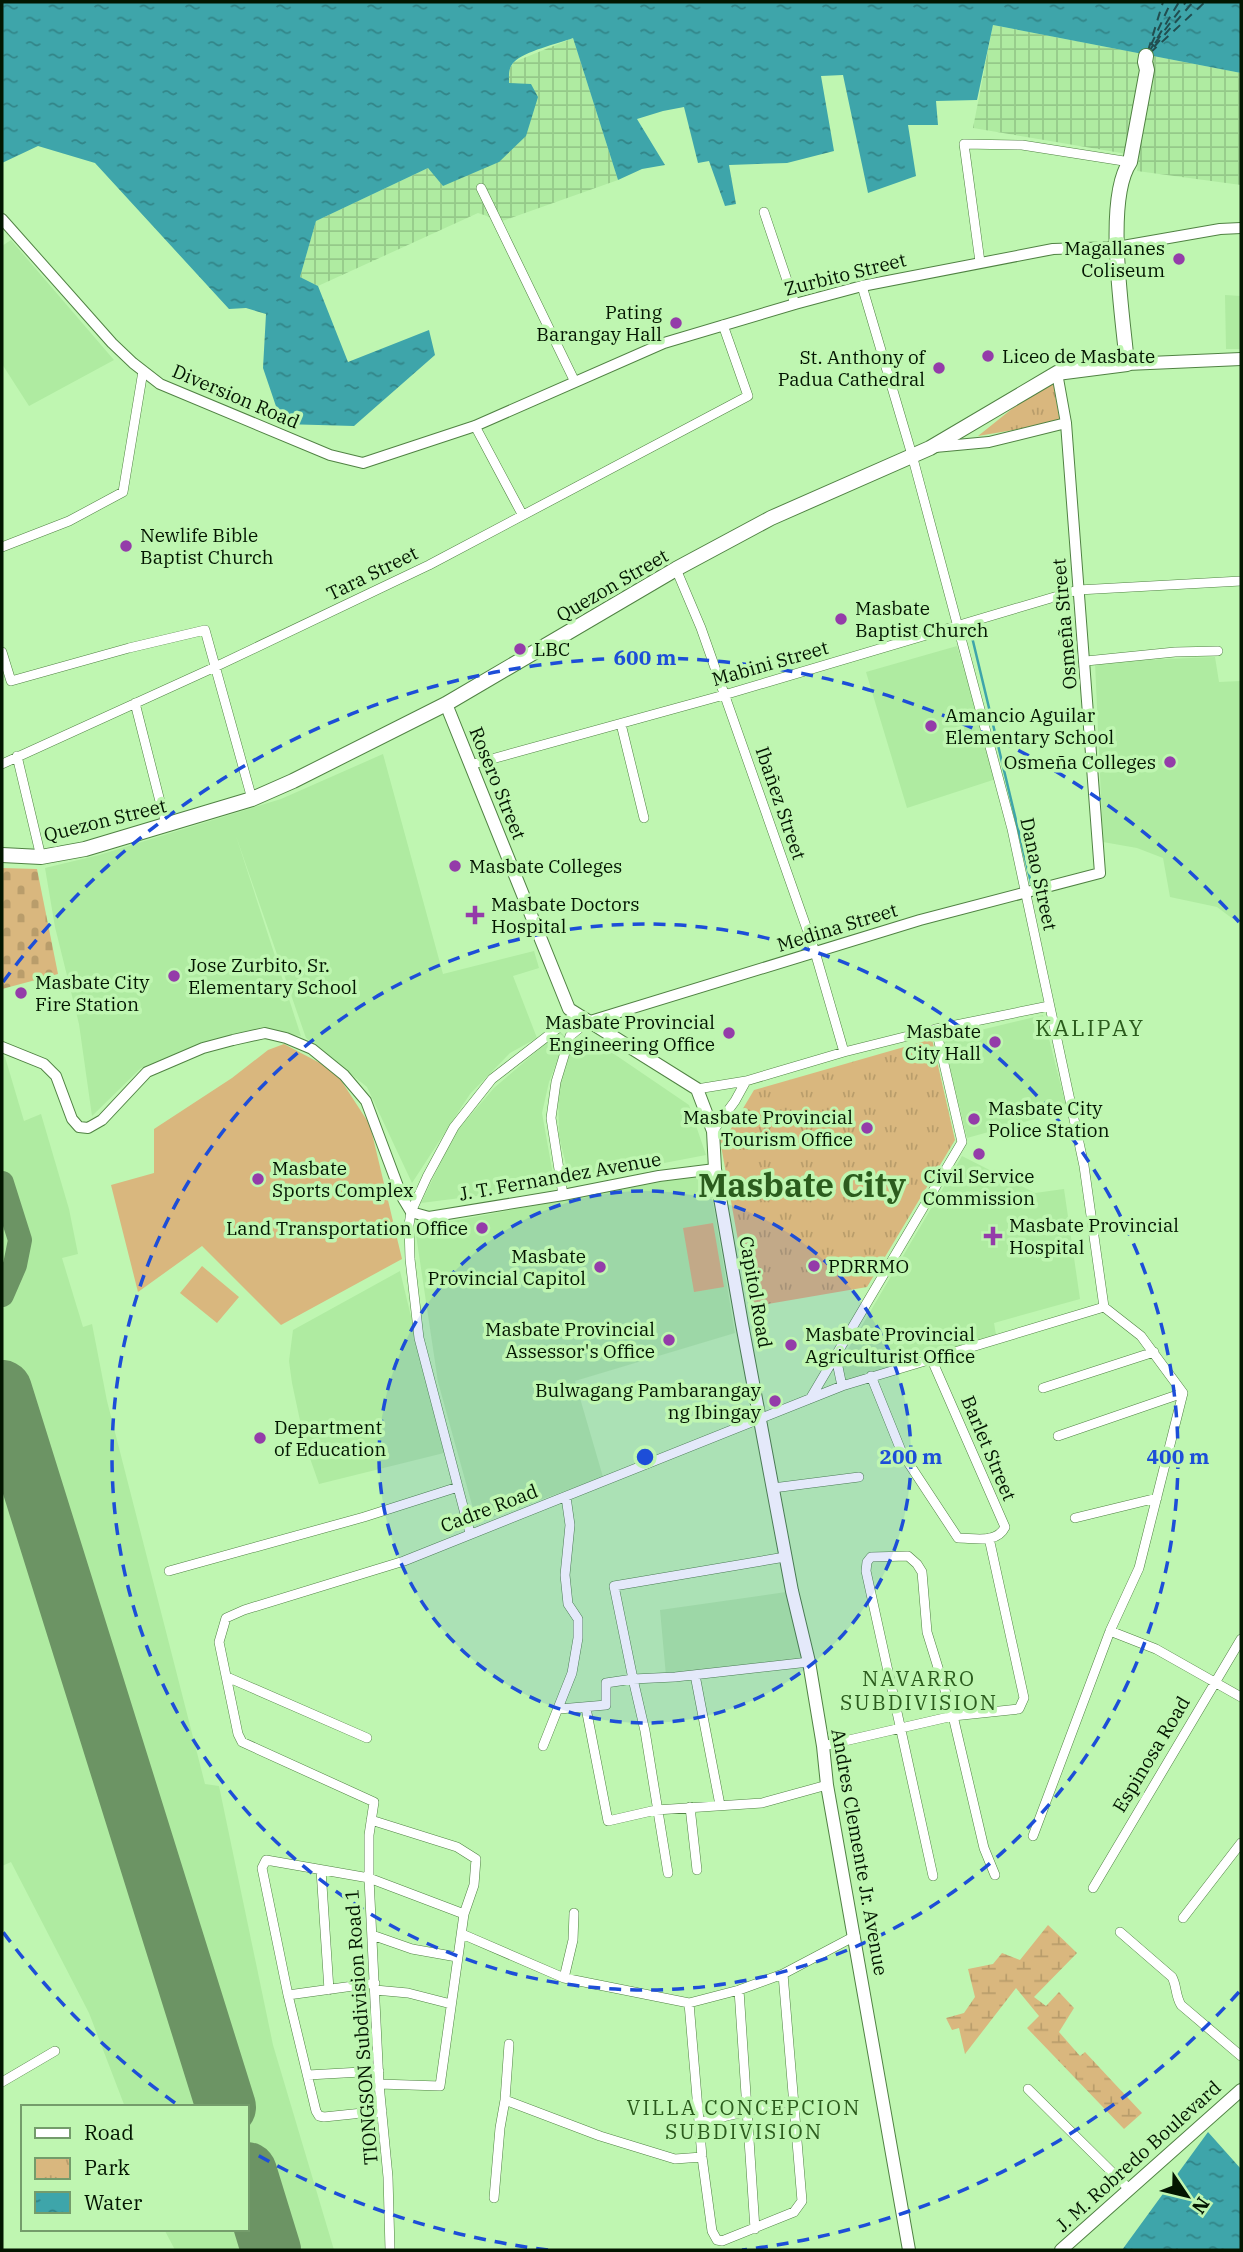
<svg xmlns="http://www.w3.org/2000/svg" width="1243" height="2252" font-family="'IBM Plex Serif',serif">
<defs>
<pattern id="industrial-grid" width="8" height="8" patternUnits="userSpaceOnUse" patternTransform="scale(1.75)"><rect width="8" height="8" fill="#afeba1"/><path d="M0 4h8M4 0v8" fill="none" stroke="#95c989"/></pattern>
<pattern id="wetland-marsh" width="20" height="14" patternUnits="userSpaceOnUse" patternTransform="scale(1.75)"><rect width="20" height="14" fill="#d9b77e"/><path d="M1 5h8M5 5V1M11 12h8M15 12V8" fill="none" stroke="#b99d6b"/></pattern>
<pattern id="cemetery-stones" width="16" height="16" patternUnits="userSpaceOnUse" patternTransform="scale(1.75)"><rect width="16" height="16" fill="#d9b77e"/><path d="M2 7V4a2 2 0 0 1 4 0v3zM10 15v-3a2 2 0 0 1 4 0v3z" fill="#b99d6b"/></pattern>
<pattern id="park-tufts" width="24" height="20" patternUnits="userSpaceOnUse" patternTransform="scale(1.75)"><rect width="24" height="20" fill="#d9b77e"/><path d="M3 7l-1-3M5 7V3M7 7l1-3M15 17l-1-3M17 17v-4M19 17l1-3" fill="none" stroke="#b99d6b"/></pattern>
<pattern id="water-ripples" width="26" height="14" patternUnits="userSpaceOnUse" patternTransform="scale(1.75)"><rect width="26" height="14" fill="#3ea5aa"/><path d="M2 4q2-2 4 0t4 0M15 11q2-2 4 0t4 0" fill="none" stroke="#328588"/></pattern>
</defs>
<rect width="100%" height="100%" fill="#bff6b1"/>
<path fill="#afeba1" d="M11,240L114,360L29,406L2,364V246Z
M1225,295L1241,296V349H1226Z
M957,646L996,779L907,808L866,672Z
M1215,657L1219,682L1241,681V925L1217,907L1170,897L1163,858L1137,848L1103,842L1095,662Z
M383,754L443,974L534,951L539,968L513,976L537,1038L510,1053L470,1094L412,1183L367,1087L306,1038L236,836L301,1036L250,1030L211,1041L162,1060L141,1068L92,1116L79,1024L55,927L45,868L99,855L281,799Z
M1043,1015L1067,1110L967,1138L943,1039Z
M560,1031L566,1038L549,1082L542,1113L555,1186L421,1203L455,1133L494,1088Z
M592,1039L689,1105L706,1155L570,1181L559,1136L558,1089L574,1041Z
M2,1055L5,1057L24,1121L41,1114L69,1209L78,1254L62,1258L83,1327L92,1324L107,1401L205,1784L219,1786L273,2045L334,2250H175L164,2229H247V2107H125L89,2013L11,1862L2,1866Z
M962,1156L1035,1193L1064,1189L1080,1299L994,1323L996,1335L844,1381L841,1361Z
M708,1173L735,1333L575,1381L603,1477L477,1523L438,1382L415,1228Z
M400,1271L444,1453L319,1484L305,1444L292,1383L289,1361L293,1330Z
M786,1592L802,1660L666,1676L660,1610Z"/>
<path fill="url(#industrial-grid)" d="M993,25L1241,73V185L1137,171L1139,156L973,128Z
M573,38L618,180L502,221L478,213L318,286L300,277L316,221L428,168L509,84L508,71L514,62Z"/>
<path fill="url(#wetland-marsh)" d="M1048,1925L1077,1953L1034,1997L1046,2006L1059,1992L1074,2008L1059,2032L1080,2056L1085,2052L1142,2113L1124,2129L1027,2028L1039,2016L1016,1988L965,2054L959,2028L952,2030L946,2018L964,2013L975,1997L968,1969L993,1964L1002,1953L1020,1960Z"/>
<path fill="url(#cemetery-stones)" d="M2,868L37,869L58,974L2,989Z"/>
<path fill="url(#park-tufts)" d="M1052,377L1060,422L978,436Z
M932,1039L955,1140L867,1287L750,1307L720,1140L729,1132L754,1090Z"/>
<path fill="#d9b77e" d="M284,1044L335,1071L370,1125L402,1259L281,1325L202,1246L138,1292L111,1185L154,1173V1129L232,1078L268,1050Z
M713,1223L724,1287L694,1292L683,1228Z
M202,1266L239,1297L217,1323L180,1293Z"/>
<path fill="url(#water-ripples)" d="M2,2H1241V73L993,25L977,100L936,101L938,125H908L916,176L868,193L843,75L821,76L834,151L787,163L729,165L736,204L725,206L709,161L698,163L684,107L663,111L637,119L665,165L642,169L618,180L573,38C557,44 525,51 514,62C508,68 509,75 509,83L531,84L538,97L526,136L499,162L443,186L428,168L316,221L300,277L318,286L348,362L429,330L435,355L354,426L282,424L263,368L266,314L246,308L229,309L95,163L38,146L2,163Z
M1208,2132L1241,2169V2250H1122Z"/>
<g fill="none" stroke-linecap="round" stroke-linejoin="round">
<path stroke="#3ea5aa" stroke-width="2.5" d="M972,637L1032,887"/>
<path stroke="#214e50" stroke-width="2" stroke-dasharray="9 7" stroke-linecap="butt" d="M1155,43L1186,2
M1151,45L1171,2
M1154,47L1193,2
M1148,51L1163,2
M1149,52L1179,2
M1150,53L1205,2"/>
<path stroke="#6c9464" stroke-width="24" d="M2,1183L20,1240L15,1265L2,1295"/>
<path stroke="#6c9464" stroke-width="60" d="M2,1390L226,2107
M247,2172L271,2250"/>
<g stroke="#508243" stroke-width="10">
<path id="minor" d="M481,188L575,382
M764,212L795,304
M980,262L964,144L1022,145L1130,162
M862,286L912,455L1012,829L1084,1166L1104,1307
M475,426L522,514
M2,547L69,521L123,492L143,371
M676,569L701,628L815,952L844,1052
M2,652L11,681L129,648L205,630L252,799
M1086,661L1175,652L1218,651
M135,703L166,825
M621,724L644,818
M17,756L41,857
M2,764L215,667L429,565L748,396L723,325
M470,765L724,695L1078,590L1241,581
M697,1089L746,1081L844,1052L936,1029L1049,1006
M713,1131L735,1101L746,1081
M563,1195L551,1118L556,1082L570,1036L587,1022
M840,1352L838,1367L842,1386
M871,1376L902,1453L958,1538C974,1538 997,1544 1005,1527L931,1358
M1043,1388L1154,1352
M810,1399L962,1142L936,1029
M1058,1436L1183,1393
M773,1488L859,1477
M1075,1518L1157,1498
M470,1533L419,1338L410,1259L409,1225L411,1212L427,1177L454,1127L492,1079L576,1014
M989,1538L1024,1698L1019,1709L953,1716L984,1848L995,1875
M169,1571L364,1517L458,1487
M1110,1631L1156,1649L1241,1697
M695,1675L720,1805
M227,1677L367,1738
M586,1708L608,1821L656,1810L762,1803L827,1785
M559,1709L606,1705V1683L633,1679L614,1586L785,1557
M543,1746L572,1673L578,1638V1619L568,1604L565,1575L570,1525L566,1497
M823,1746L953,1716L927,1632L922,1572L917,1564L908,1556L871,1557L867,1562L866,1571L933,1876
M690,1807L697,1870
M371,1820L457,1847L476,1859L474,1885L464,1914L369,1878L266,1860L262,1868L288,1995L316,2111L319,2116L324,2117L382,2111
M1033,1836L1110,1631L1139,1568L1183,1393L1141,1336L1104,1307
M321,1870L329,1990
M668,1873L645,1731L633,1679L675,1677L809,1662
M1093,1888L1241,1639
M1183,1918L1241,1843
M1120,1932L1172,1977C1177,1986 1175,1995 1181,2005L1241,2056
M462,1934L564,1978L573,1940L574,1913
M372,1935L412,1949L457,1957
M564,1978L689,2003L739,1990L783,1974L855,1936
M375,1990L408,1993L451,2004
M739,1990L755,2229
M288,1995L375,1983
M689,2003L702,2157L712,2231L717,2240L722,2241L794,2212L802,2201L783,1974
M308,2075L379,2071
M2,2082L55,2051
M379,2084L440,2086L464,1914
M1028,2089L1129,2189
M505,2100L509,2044
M701,2122L792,2101
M494,2198L500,2128L505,2100L600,2136L675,2159L702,2157
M390,2250L388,2177L379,2084L369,1878V1835L374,1802L242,1742L238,1734L219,1642L226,1618L244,1610L404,1561L842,1386L1104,1307"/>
</g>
<g stroke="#508243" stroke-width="12">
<path id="tertiary" d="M2,219L112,343L133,363L160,384L330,455L363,463L475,426L664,343L795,304L862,286L1053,249L1117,247L1220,229L1241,228
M935,447L989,442L1066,423
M587,1022L920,920L1100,873L1066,423L1057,373
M2,1047L44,1064L56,1076L72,1119L79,1127L88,1128L102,1120L147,1072L203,1048L233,1040L265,1033L286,1038L312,1049L344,1075L366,1101L402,1197L411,1212L429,1217L563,1195L659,1176L715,1169"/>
</g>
<g stroke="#508243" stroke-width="14">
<path id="secondary" d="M1127,364L1241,359
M446,704L569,1009L697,1089L713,1131L715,1169L742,1324L792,1591L809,1662L823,1746L827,1785L909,2250
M1061,2250L1241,2090"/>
</g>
<g stroke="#508243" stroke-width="16">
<path id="primary" d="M2,855L41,857L85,849L252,799L293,781L446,704L676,569L771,518L930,448L1057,373L1127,364C1123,317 1104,200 1130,162L1147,70L1145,62L1146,56"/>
</g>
<use href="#minor" stroke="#fff" stroke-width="9"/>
<use href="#tertiary" stroke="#fff" stroke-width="10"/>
<use href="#secondary" stroke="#fff" stroke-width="12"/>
<use href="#primary" stroke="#fff" stroke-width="14"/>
</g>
<circle cx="645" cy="1457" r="266" fill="#1d4ed8" fill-opacity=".12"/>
<g fill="none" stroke="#1d4ed8" stroke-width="3.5" stroke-dasharray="12 9">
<circle cx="645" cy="1457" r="266"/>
<circle cx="645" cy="1457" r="533"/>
<path d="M1239 1992A799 799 0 0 1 742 2250M548 2250A799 799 0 0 1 252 2152M175 2103A799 799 0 0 1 3 1932M3 982A799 799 0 0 1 1239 922"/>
</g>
<g fill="#943ca9" stroke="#bff6b1" stroke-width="2.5">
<circle cx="1179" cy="259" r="7"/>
<circle cx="676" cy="323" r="7"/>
<circle cx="988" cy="356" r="7"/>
<circle cx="939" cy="368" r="7"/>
<circle cx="126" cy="546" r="7"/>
<circle cx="841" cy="619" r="7"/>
<circle cx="520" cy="649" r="7"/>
<circle cx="931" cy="726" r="7"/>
<circle cx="1170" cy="762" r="7"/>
<circle cx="455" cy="866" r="7"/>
<path d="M471.5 904.5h7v7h7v7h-7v7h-7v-7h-7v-7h7z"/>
<circle cx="174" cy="976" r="7"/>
<circle cx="21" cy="993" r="7"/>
<circle cx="729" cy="1033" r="7"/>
<circle cx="995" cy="1042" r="7"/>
<circle cx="974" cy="1119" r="7"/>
<circle cx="867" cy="1128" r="7"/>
<circle cx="979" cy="1154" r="7"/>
<circle cx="258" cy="1179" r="7"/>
<circle cx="482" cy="1228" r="7"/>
<path d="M989.5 1225.5h7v7h7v7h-7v7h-7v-7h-7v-7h7z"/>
<circle cx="814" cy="1266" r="7"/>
<circle cx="600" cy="1267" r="7"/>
<circle cx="669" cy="1340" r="7"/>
<circle cx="791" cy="1345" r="7"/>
<circle cx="775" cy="1401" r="7"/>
<circle cx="260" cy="1438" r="7"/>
</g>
<g text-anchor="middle" stroke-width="7" stroke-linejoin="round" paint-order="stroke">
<g font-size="19" fill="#031601" stroke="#bff6b1" text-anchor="start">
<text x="1165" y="255" text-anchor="end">Magallanes<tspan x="1165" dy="22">Coliseum</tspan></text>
<text x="662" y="319" text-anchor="end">Pating<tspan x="662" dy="22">Barangay Hall</tspan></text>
<text x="1002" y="363">Liceo de Masbate</text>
<text x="925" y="364" text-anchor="end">St. Anthony of<tspan x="925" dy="22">Padua Cathedral</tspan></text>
<text x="140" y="542">Newlife Bible<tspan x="140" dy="22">Baptist Church</tspan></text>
<text x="855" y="615">Masbate<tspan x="855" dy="22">Baptist Church</tspan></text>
<text x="534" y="656">LBC</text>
<text x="945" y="722">Amancio Aguilar<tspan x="945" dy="22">Elementary School</tspan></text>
<text x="1156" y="769" text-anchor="end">Osmeña Colleges</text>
<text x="469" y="873">Masbate Colleges</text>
<text x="491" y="911">Masbate Doctors<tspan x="491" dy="22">Hospital</tspan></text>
<text x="188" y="972">Jose Zurbito, Sr.<tspan x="188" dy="22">Elementary School</tspan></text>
<text x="35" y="989">Masbate City<tspan x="35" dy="22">Fire Station</tspan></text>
<text x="715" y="1029" text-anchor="end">Masbate Provincial<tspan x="715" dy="22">Engineering Office</tspan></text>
<text x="981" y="1038" text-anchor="end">Masbate<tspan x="981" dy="22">City Hall</tspan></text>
<text x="988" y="1115">Masbate City<tspan x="988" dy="22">Police Station</tspan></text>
<text x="853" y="1124" text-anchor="end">Masbate Provincial<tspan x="853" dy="22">Tourism Office</tspan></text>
<text x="272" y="1175">Masbate<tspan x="272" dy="22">Sports Complex</tspan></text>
<text x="979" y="1183" text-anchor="middle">Civil Service<tspan x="979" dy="22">Commission</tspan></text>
<text x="1009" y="1232">Masbate Provincial<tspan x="1009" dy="22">Hospital</tspan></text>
<text x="468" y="1235" text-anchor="end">Land Transportation Office</text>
<text x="586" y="1263" text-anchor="end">Masbate<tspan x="586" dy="22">Provincial Capitol</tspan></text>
<text x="828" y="1273">PDRRMO</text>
<text x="655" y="1336" text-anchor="end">Masbate Provincial<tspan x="655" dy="22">Assessor's Office</tspan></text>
<text x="805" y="1341">Masbate Provincial<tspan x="805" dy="22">Agriculturist Office</tspan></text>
<text x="761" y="1397" text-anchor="end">Bulwagang Pambarangay<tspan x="761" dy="22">ng Ibingay</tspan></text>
<text x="274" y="1434">Department<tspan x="274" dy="22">of Education</tspan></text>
</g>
<g font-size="19" fill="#031601" stroke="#bff6b1">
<text transform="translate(845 274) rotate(-14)" y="7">Zurbito Street</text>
<text transform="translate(236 396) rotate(23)" y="7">Diversion Road</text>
<text transform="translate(372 573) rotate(-26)" y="7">Tara Street</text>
<text transform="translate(612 585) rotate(-30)" y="7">Quezon Street</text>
<text transform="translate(1064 624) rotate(-95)" y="7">Osmeña Street</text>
<text transform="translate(770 663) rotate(-16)" y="7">Mabini Street</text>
<text transform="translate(498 783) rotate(68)" y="7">Rosero Street</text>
<text transform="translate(781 803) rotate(71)" y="7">Ibañez Street</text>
<text transform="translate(105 820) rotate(-14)" y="7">Quezon Street</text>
<text transform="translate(1039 874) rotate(78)" y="7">Danao Street</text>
<text transform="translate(837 927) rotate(-17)" y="7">Medina Street</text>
<text transform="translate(560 1176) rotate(-10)" y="7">J. T. Fernandez Avenue</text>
<text transform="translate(756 1292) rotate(80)" y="7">Capitol Road</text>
<text transform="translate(989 1448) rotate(67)" y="7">Barlet Street</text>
<text transform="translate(489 1508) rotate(-21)" y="7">Cadre Road</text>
<text transform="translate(1151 1754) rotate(-59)" y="7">Espinosa Road</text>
<text transform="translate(860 1852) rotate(80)" y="7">Andres Clemente Jr. Avenue</text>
<text transform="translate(361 2027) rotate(-94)" y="7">TIONGSON Subdivision Road 1</text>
<text transform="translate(1138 2156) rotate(-42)" y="7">J. M. Robredo Boulevard</text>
</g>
<g font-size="21" letter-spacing="2" fill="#2b5c1d" stroke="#bff6b1">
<text x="919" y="1686">NAVARRO<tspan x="919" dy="24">SUBDIVISION</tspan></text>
<text x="744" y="2115">VILLA CONCEPCION<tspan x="744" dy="24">SUBDIVISION</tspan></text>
</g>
<g font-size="23" letter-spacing="2" fill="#2b5c1d" stroke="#bff6b1">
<text x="1090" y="1036">KALIPAY</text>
</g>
<g font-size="33" font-weight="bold" fill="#2b5c1d" stroke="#bff6b1">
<text x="802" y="1197">Masbate City</text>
</g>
</g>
<circle cx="645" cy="1457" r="10" fill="#1d4ed8" stroke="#bff6b1" stroke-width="3.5"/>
<g font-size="21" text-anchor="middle" font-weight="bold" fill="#1d4ed8" stroke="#bff6b1" stroke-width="7" stroke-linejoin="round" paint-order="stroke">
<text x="645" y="665">600 m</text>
<text x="911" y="1464">200 m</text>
<text x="1178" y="1464">400 m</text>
</g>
<rect width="1243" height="2252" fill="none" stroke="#031601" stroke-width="7"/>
<rect x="21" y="2105" width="228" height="126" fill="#bff6b1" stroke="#749c6b" stroke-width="2"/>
<rect x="35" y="2128" width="35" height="10" fill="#ffffff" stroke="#749c6b" stroke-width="2"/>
<text x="84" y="2140" font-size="21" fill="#031601">Road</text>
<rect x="35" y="2158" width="35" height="21" fill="url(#park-tufts)" stroke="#749c6b" stroke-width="2"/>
<text x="84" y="2175" font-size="21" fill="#031601">Park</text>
<rect x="35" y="2192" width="35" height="21" fill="url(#water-ripples)" stroke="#749c6b" stroke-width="2"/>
<text x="84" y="2210" font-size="21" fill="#031601">Water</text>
<g transform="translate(1187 2196) rotate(125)" stroke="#bff6b1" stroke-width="5" paint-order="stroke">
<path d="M0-5L12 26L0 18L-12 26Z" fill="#031601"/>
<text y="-10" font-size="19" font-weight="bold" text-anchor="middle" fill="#031601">N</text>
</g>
</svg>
